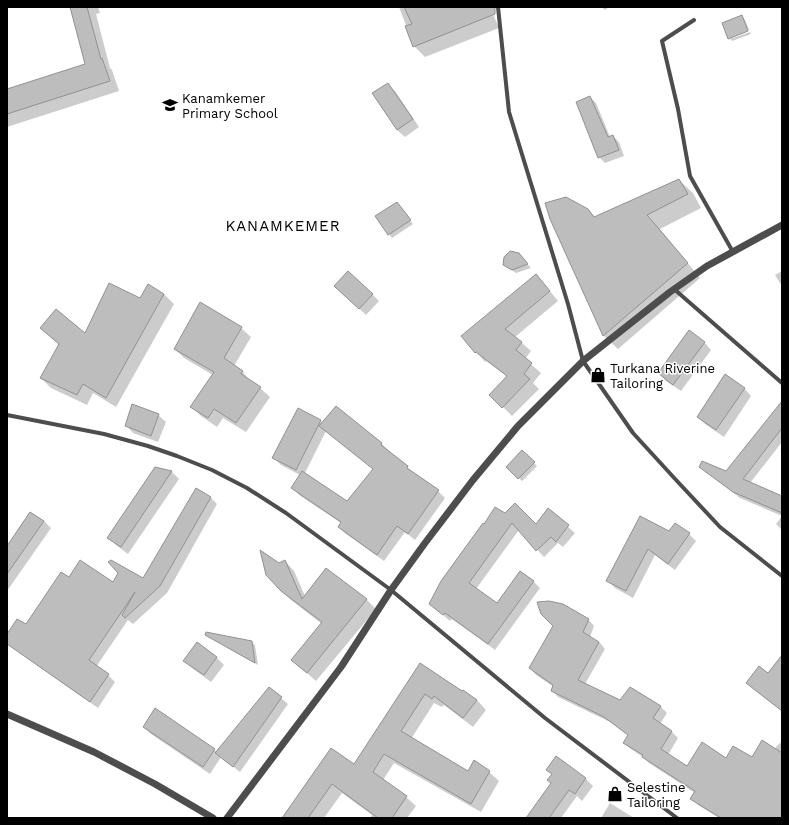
<svg xmlns="http://www.w3.org/2000/svg" width="789" height="825" font-family="'Work Sans',sans-serif">
<rect width="100%" height="100%" fill="#fff"/>
<path fill="#0003" fill-rule="evenodd" d="M69,7H98L100,13L96,14L110,68L112,70L119,91L7,127V90L86,65L72,11Z
M399,7H490L499,28L425,57L414,46Z
M601,7H609L605,10Z
M742,17L745,20L749,30L729,37Z
M750,32L751,34L732,41L730,39Z
M387,84L395,91L419,127L405,137L397,130Z
M590,97L596,103L610,137L613,136L619,142L624,156L605,163L599,157Z
M679,180L693,193L701,208L660,229L700,278L618,349L604,336L551,219L588,210L596,218Z
M397,203L413,224L392,238L377,217Z
M522,258L531,268L516,273L504,265Z
M782,271V286L775,275Z
M545,285L558,301L515,337L531,351L525,359L541,373L533,383L539,389L512,416L491,395L508,377L486,361L485,362L463,337Z
M149,286L164,294L174,304L116,407L93,393L87,405L51,388L41,378L60,345L41,328L85,335L141,300Z
M343,293L372,294L379,301L366,315Z
M241,328L251,337L234,366L243,372L251,382L260,388L270,397L246,432L223,418L217,427L201,416L192,407L213,375L184,358L175,349Z
M704,342L711,350L681,391L666,381L659,373Z
M744,388L751,396L724,437L705,424L698,417Z
M782,405V442L750,483L782,497V516L740,498L700,467L726,473Z
M336,407L382,444L389,451L388,452L414,474L438,491L445,498L415,540L405,532L384,561L346,534L339,527L341,523L299,495L292,487L300,475L281,465L274,458L320,421L323,423ZM326,431L374,470L348,503L305,473Z
M158,415L166,422L158,442L133,433L126,425Z
M522,451L537,466L522,481L507,467Z
M156,468L172,472L179,479L128,554L116,545L109,538Z
M210,497L217,504L167,593L133,624L128,620L96,667L108,675L115,682L98,708L7,644V636L26,626L69,578L113,584L144,580Z
M548,510L575,533L563,547L558,543L544,557L519,530L476,589L497,605L534,582L540,588L495,650L452,619L450,621L430,604L505,515L536,525Z
M782,516V530L776,524Z
M641,517L670,532L689,534L696,541L675,570L655,555L633,598L615,588L608,581Z
M44,521L51,528L7,591V547Z
M285,561L294,571L305,596L326,569L367,600L376,609L316,681L292,660L322,624L291,600L281,590L279,564Z
M588,619L594,626L590,637L599,642L605,649L585,684L620,702L660,706L667,713L660,724L672,732L678,738L668,755L687,767L726,759H752L774,749L782,741V818H719L698,805L692,798L695,793L649,763L643,757L631,749L624,743L629,736L612,723L558,697L552,690L554,687L536,675L530,668Z
M207,635L251,642L255,645L258,665L210,638Z
M197,643L217,658L224,665L211,682L192,668L185,660Z
M782,660V711L755,690L748,683L768,674Z
M420,665L477,700L486,710L473,727L444,705L442,707L434,703L411,739L469,772H489L499,781L481,812L394,763L383,780L406,797L416,806L407,818H370L372,815L342,793L324,818H287L354,765Z
M269,688L288,704L240,772L221,757L210,774L151,734L144,727L214,750L217,752Z
M556,758L586,779L593,786L582,801L577,796L561,818H527L552,784V774L548,770Z
M610,803L634,818H601Z"/>
<path fill="#bdbdbd" stroke="#919191" d="M70,7H87L101,59L102,58L110,81L7,114V89L85,64Z
M404,7H495V14L413,47L405,26L412,24Z
M742,15L748,31L728,39L722,23Z
M388,83L413,119L397,130L372,93Z
M590,96L608,137L613,135L619,150L598,158L576,102Z
M679,179L688,194L647,215L688,263L603,336L550,219L545,203L566,197L588,209L594,217Z
M397,202L411,220L388,235L375,216Z
M510,251L519,253L528,264L512,270L503,265L504,257Z
M348,271L373,294L359,309L334,286Z
M536,274L550,291L505,329L522,342L516,350L532,363L524,374L530,379L502,408L489,395L507,376L476,352L475,353L461,336Z
M109,283L140,298L148,284L164,294L106,398L83,384L77,395L40,378L59,344L40,328L56,309L85,333Z
M200,302L242,327L224,358L243,371L241,374L261,387L236,423L214,409L208,418L190,407L214,372L174,349Z
M689,330L705,342L673,385L658,373Z
M725,374L745,388L716,430L697,417Z
M782,401V428L743,479L782,496V513L733,492L699,467L702,461L726,471Z
M132,404L159,414L151,436L125,426Z
M336,406L382,443L381,445L408,466L407,468L439,490L408,534L397,526L377,555L338,527L341,522L291,488L302,471L347,501L373,469L319,426Z
M298,408L321,420L296,470L272,458Z
M522,450L535,462L518,479L506,467Z
M155,467L172,471L121,547L107,538Z
M196,488L211,497L160,586L125,618L122,615L135,592L89,660L109,674L90,702L7,644V634L17,619L26,624L61,572L69,577L80,560L113,582L118,573L108,562L111,560L143,578Z
M515,503L536,524L548,508L569,525L556,542L551,537L536,551L512,523L469,583L497,603L520,571L534,581L488,644L445,613L443,615L429,604L441,581L483,523L484,524L495,507L505,513Z
M30,512L44,521L7,574V546Z
M640,516L669,531L675,523L690,533L668,564L648,549L626,591L606,581Z
M260,550L279,563L285,560L302,599L326,568L367,599L307,673L291,660L322,622L281,591L266,575Z
M549,601L563,604L589,619L583,632L599,642L578,680L620,700L630,687L661,706L653,718L672,731L661,749L687,766L702,742L726,758L733,746L752,757L762,740L782,753V818H721L690,799L695,791L642,757L643,755L623,743L628,735L604,717L551,691L553,685L529,668L553,626L541,614L537,602Z
M206,632L252,641L255,663L205,635Z
M197,642L217,657L204,675L183,661Z
M782,655V711L746,683L759,666L768,673Z
M420,663L462,691L463,690L477,700L463,718L434,696L432,699L425,694L401,731L468,771L474,760L490,771L471,804L384,754L373,772L407,796L392,818H378L332,784L308,818H282L331,748L354,764Z
M269,687L282,697L233,767L215,753Z
M155,708L215,749L203,767L143,727Z
M556,756L586,778L575,794L569,790L549,818H526L551,783L547,780L552,774L546,770Z"/>
<g fill="none" stroke-linecap="round" stroke-linejoin="round">
<path stroke="#4d4d4d" stroke-width="4" d="M498,7L509,112L568,304L583,361L633,433L677,481L720,527L782,576
M694,20L662,41L678,109L690,176L733,252
M674,289L782,383
M7,415L104,434L148,446L177,456L212,470L247,488L286,513L391,590L545,718L677,818"/>
<path stroke="#4d4d4d" stroke-width="7" d="M7,714L94,752L155,784L213,818
M227,818L341,667L391,590L425,543L473,480L518,426L583,361L670,292L707,266L782,225"/>
</g>
<defs>
<g id="school-bare" transform="scale(1.2)"><path d="M0-5L7-2L0 1L-7-2ZM-4 1L0 2.5L4 1V4Q0 6-4 4Z" fill="#000" stroke="#fff" stroke-width="2.5" paint-order="stroke"/></g>
<g id="shop-bare" transform="scale(1.2)"><path d="M-5-2.5h2.3a2.7 3.5 0 0 1 5.4 0H5L5.5 6h-11ZM-1.5-2.5h3a1.5 2.3 0 0 0-3 0Z" fill="#000" stroke="#fff" stroke-width="2.5" paint-order="stroke"/></g>
</defs>
<g fill-rule="evenodd">
<use href="#school-bare" x="170" y="105"/>
<use href="#shop-bare" x="598" y="375"/>
<use href="#shop-bare" x="615" y="794"/>
</g>
<g text-anchor="middle" stroke-width="3" stroke-linejoin="round" paint-order="stroke">
<g font-size="13" fill="#000" stroke="#fff" text-anchor="start">
<text x="182" y="103">Kanamkemer<tspan x="182" dy="15">Primary School</tspan></text>
<text x="610" y="373">Turkana Riverine<tspan x="610" dy="15">Tailoring</tspan></text>
<text x="627" y="792">Selestine<tspan x="627" dy="15">Tailoring</tspan></text>
</g>
<g font-size="15" letter-spacing="1" fill="#000" stroke="#fff">
<text x="283" y="231">KANAMKEMER</text>
</g>
</g>
<rect width="789" height="825" fill="none" stroke="#000000" stroke-width="16"/>
</svg>
